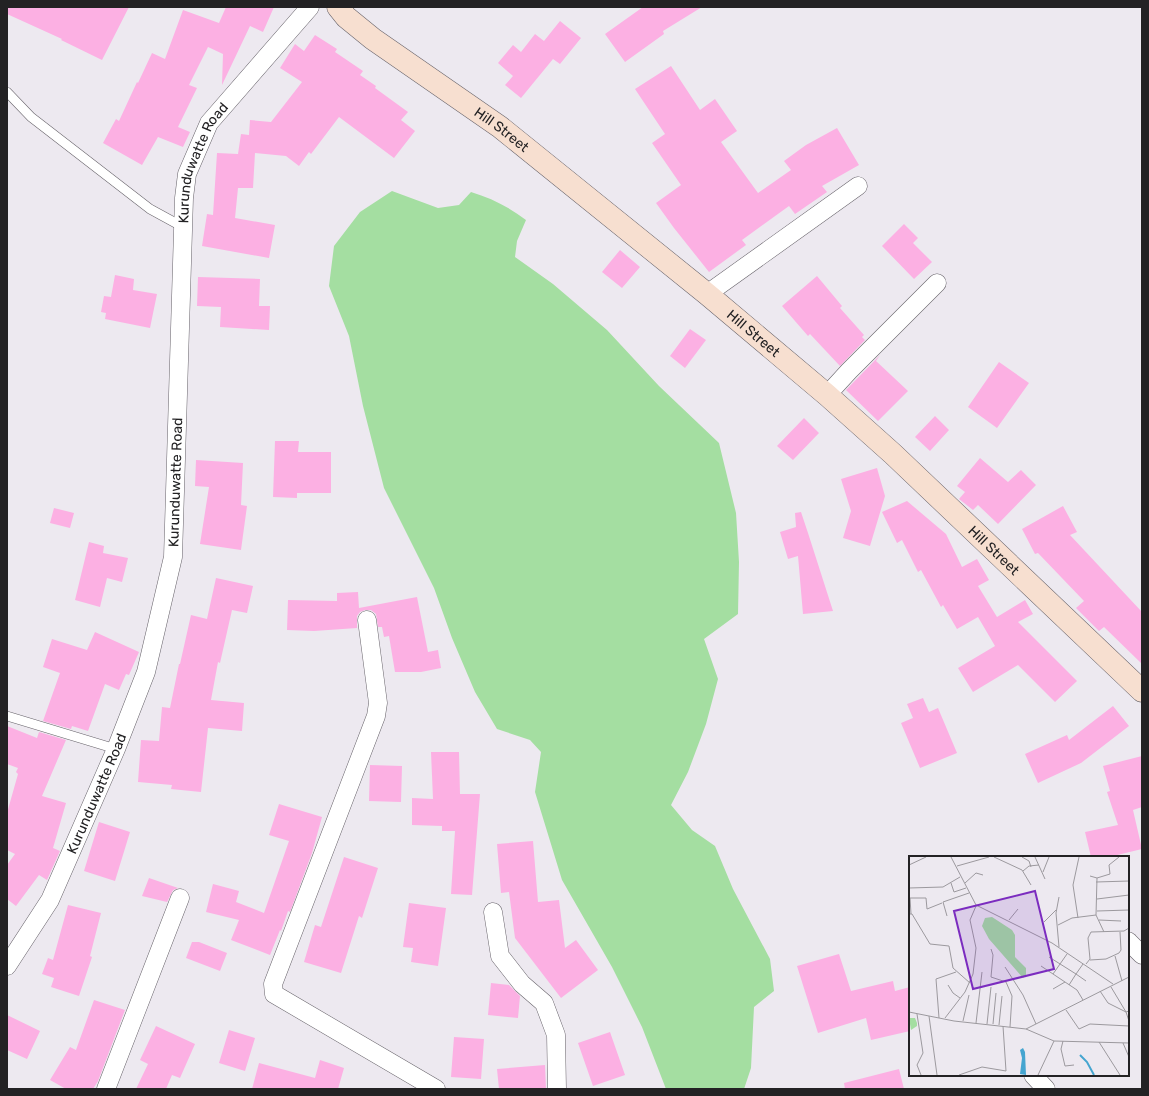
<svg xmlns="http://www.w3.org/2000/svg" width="1149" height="1096" font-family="Rubik,sans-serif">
<rect width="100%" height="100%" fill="#ede9f0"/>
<path fill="#a4dea1" d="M392,191L438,208L459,205L471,192C491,198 509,207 526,220L517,241L515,257L553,284L607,330L659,386L719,443L736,513L739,562L738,614L704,639L718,679L706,724L688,772L671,805L692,830L715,846L733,889L770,959L774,991L754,1007L751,1068L744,1089H666L642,1027L612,967L562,880L535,792L541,752L530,740L497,729L475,692L452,638L434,588L384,488L363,406L349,336L329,286L334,246L360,212Z"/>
<path fill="#fcb0e3" d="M7,7H129L102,60L61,40L62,39L7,14Z
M226,7H274L263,32L250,26L222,85L223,54L208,47L189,85L197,88L178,127L190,132L183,147L158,137L142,165L103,143L116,119L119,121L137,82L138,83L152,53L165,59L183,10L219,23Z
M643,7H702L663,31L664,34L625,62L605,34Z
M560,21L581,38L560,64L553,59L521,98L505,85L513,76L498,63L513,45L521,52L535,34L544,41Z
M315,35L337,49L335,52L363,71L360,75L376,86L375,88L408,112L401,120L415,131L394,158L339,117L311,154L309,152L299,166L286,156L255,153L253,188H238L235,218L275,225L269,258L202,246L207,214L213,215L217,153L238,154L241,134L249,135L250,120L271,122L302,82L280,68L295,44L304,51Z
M671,66L700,110L715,99L737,131L721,142L758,193L791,170L784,161L806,145L837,128L859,165L822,186L827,192L795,214L789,206L742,240L746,245L709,272L674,228L656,203L681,185L652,143L665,134L635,89Z
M904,224L918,238L913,243L932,262L914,279L882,246Z
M620,250L640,267L622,288L602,272Z
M115,275L134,279L133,290L157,294L150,328L105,319L106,313L101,312L104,296L111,297Z
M817,276L842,306L840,308L864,335L862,337L865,340L840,366L810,334L808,336L782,306Z
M198,277L260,279L259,306H270L269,330L220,327L221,307L197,306Z
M690,329L706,340L685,368L670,356Z
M880,355L876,361L908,391L878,421L846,390Z
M999,362L1029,383L997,428L968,407Z
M935,416L949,430L930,451L915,437Z
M804,418L819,433L793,460L777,446Z
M275,441H299L298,452H331V493H297V498L273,497Z
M980,458L1008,482L1021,470L1036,485L998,524L978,505L973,510L959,499L965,492L957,486Z
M196,460L243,463L241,505L247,506L241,550L200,544L209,487L195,486Z
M877,468L885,496L870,546L843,538L851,511L841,479Z
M907,501L946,534L962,567L977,559L989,580L978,586L997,617L1025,600L1033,614L1018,622L1077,681L1055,702L1018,665L973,692L958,668L995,646L978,617L957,629L943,605L941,607L921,570L918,572L902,540L897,543L882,512Z
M1063,506L1077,532L1070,535L1142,612V664L1104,627L1099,631L1076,608L1084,601L1038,553L1035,554L1022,529Z
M54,508L74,513L70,528L50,523Z
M801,512L808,533L833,611L803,614L798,556L788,559L780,532L796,527L795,513Z
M89,542L104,546L103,553L128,558L122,582L107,578L100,607L75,600Z
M216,578L253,586L247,613L232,610L220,663L218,662L211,700L244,703L242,731L208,728L201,792L171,789L172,785L138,782L141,740L159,741L162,707L170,708L179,664H180L191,615L207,619Z
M358,592L359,608L417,597L428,652L438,650L441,668L421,672H395L389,636L384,637L382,627H378L376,614L371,610H365L360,612L357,616V628L314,631L287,630L288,600L337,601V593Z
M95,632L139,652L129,675L126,674L119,690L105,684L88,731L72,726L71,729L43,721L60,673L43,667L52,639L87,650Z
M923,698L929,712L938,708L957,753L920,768L901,723L913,718L907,704Z
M1113,706L1129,726L1081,763L1038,783L1025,754L1067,735L1069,740Z
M7,726L37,738L39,732L66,740L42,796L66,803L53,848L60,851L47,880L39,875L16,906L7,899V865L15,854L7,850V813L18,774L16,772L18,768L7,764Z
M431,752H459L460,794H480L472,895L451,894L455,831H442V826L412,825V798L433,799Z
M1142,756V807L1133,810L1142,849L1109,857H1091L1085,832L1118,825L1107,792L1110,791L1103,766Z
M370,765L402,766L401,802L369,801Z
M279,804L322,817L312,853L290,912L288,911L281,931L280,930L270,955L231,940L239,920L206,912L213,884L239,891L236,902L264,913L289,841L269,835Z
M99,822L130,832L115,881L84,871Z
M533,841L538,902L559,900L565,948L576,940L598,970L561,998L515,938L509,892L501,893L497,844Z
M344,857L378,868L362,918L359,916L341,973L304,962L315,925L321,927Z
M149,878L178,888L173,890L167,902L142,896Z
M409,903L446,908L438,966L411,962L413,948L403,947Z
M68,905L101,913L90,956L92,957L79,996L51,987L54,978L42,974L48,958L53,960Z
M192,942H199L227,953L220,971L186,958Z
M839,954L851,991L893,981L895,991L910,987V1031L871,1040L866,1018L818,1033L797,966Z
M491,983L509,985L520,996L518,1018L488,1015Z
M94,1000L125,1010L98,1081L93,1089H66L50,1080L70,1047L76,1050Z
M7,1015L40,1031L27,1059L7,1050Z
M156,1026L195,1044L180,1078L172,1075L166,1089H136L148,1064L140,1060Z
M229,1030L255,1038L245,1071L219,1063Z
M610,1032L625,1075L593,1086L578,1043Z
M454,1037L484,1039L481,1079L451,1077Z
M320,1060L344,1068L338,1089H252L259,1063L315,1078Z
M545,1065L546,1089H499L497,1069Z
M899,1069L904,1089H845L844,1083Z"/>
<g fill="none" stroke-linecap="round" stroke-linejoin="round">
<g stroke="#68646b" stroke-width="10">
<path id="service" d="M7,92L31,117L150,209L183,227
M7,716L116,749"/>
</g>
<g stroke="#68646b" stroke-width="19">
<g id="minor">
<path d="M707,294L858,186"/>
<path d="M827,395L849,371L937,283"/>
<path d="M367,620L378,703L376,716L273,984L274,994L436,1089"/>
<path d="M493,912L500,956L522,984L544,1003L556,1035L557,1089"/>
<path d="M1128,941L1142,955"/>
<path id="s1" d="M7,966L50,900L116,749L146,672L173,557L184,198L187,174L209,123L310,7"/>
<path d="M1033,1075L1046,1089"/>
<path d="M106,1089L180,898"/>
</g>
</g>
<g stroke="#68646b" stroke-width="23">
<g id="secondary">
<path id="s2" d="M338,7L346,17L373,39L500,127L707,294L827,395L893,454L1142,691"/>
</g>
</g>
<use href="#service" stroke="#fff" stroke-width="9"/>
<use href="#minor" stroke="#fff" stroke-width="18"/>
<use href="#secondary" stroke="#f7dfd0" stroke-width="22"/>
</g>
<g text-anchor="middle" stroke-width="3" stroke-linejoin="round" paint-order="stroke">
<g font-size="14" fill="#232224" stroke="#faf6fd">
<text dy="5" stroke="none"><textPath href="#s2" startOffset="205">Hill Street</textPath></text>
<text dy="5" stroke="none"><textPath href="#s1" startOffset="843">Kurunduwatte Road</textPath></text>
<text dy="5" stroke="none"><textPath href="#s2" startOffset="529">Hill Street</textPath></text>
<text dy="5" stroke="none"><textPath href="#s1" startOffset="519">Kurunduwatte Road</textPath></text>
<text dy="5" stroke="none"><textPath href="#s2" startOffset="853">Hill Street</textPath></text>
<text dy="5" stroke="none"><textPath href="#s1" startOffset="195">Kurunduwatte Road</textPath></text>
</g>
</g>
<g transform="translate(909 856)">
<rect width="220" height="220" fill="#ede9f0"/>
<path d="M83,61L103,74L106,79V101L117,112V119L114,122L80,83L73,70L76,62ZM0,162H6L8,167V170L2,174Z" fill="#a4dea1"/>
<path d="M114,192L116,196L117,219L111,218L113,202L111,194Z" fill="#45a5d0"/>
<path fill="none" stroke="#45a5d0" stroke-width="2" d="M171,199L178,206L185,219"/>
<path fill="none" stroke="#9c999e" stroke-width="1" d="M42,1L67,49L143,87L204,128M85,1L113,14L122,29M113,1L120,5L122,11M126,1L136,23M0,9L17,1M48,10L80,1M114,15L120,10L130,9M134,16L140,1M181,20L188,22L201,18L200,9L210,1M187,26L220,25M42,27L45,36L57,32M56,27L67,17L74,19M0,32L34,31L51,21M150,41L147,57L150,91M188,43L220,39M188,55L220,54M0,58H3L21,88L40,90L44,112L61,127M2,58L1,42H17L18,53L33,47M187,59L195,76M38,60L34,46L60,37M169,62L164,29L170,1M100,64L109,53M190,64L212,65M135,66L147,54M149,69L163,62L187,59L188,22M82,93L84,99L82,121L97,126L103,140L101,171M206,100L213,125M140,101L167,118L174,108M181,104L197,103L210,97L212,94L211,76M177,108L181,103L179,82L182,76L215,75L220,72M132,110L168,134L174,144M96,111L114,139L127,168M144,118L158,98M39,129L44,137L51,142M160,129L167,118L177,125M144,133L156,126M191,135L199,147L217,156L202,131M157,154L170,173L181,168L220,170M220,155L217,156L220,165M0,156L45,165L117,173L220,121M8,158L14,197L8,209L12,219M20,160L28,219M30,162L27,123L47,116M36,162L56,136L64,118L67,92L61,64L67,50M54,165L60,139M67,167L73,116M78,168L82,131M84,168L87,137M90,169L93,140M117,173L145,185L220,187M154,185L152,193L156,210L165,209M190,186L211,219M214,187L220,201M50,219L73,211L97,215L94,170M129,219L145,185"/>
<path fill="#7b2cbf" fill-opacity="0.15" stroke="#7b2cbf" stroke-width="2" d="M126,35L145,113L64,133L45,55Z"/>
<rect width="220" height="220" fill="none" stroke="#232224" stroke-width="2"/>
</g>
<rect width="1149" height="1096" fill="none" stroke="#232224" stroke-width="16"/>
</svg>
